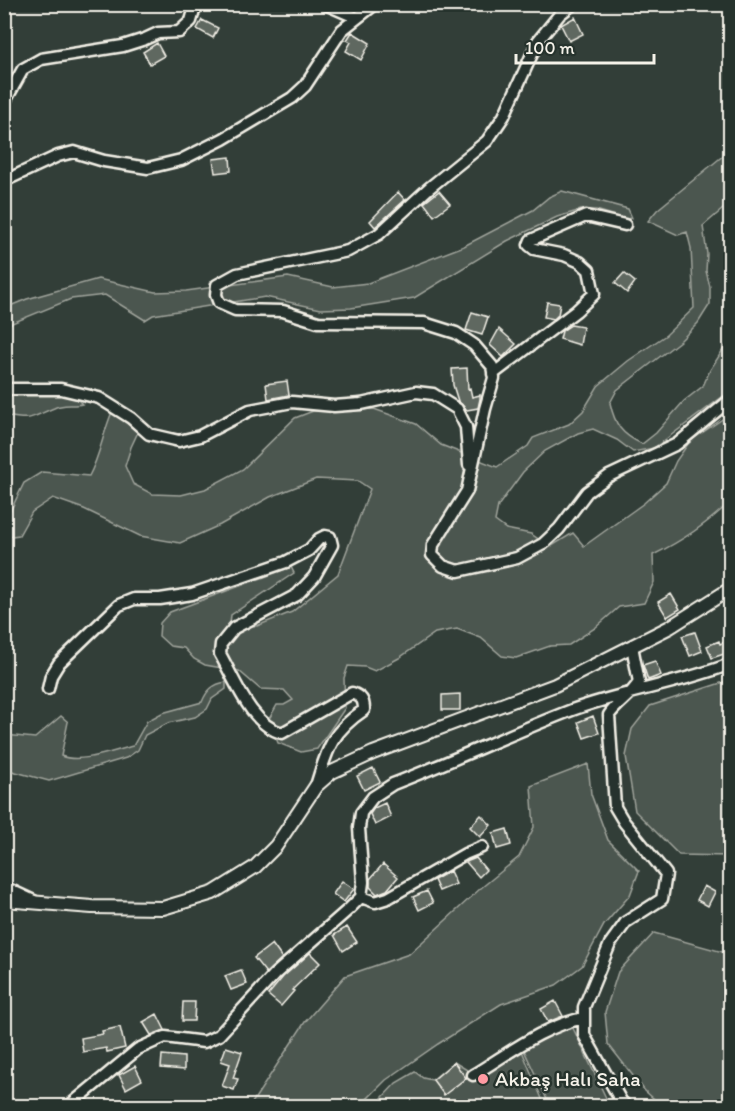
<svg xmlns="http://www.w3.org/2000/svg" width="735" height="1111" font-family="Itim,sans-serif">
<rect width="100%" height="100%" fill="#323e38"/>
<filter id="ink" filterUnits="userSpaceOnUse"><feTurbulence type="fractalNoise" baseFrequency=".0167" numOctaves="2"/><feDisplacementMap in="SourceGraphic" scale="12" xChannelSelector="R" yChannelSelector="G"/><feConvolveMatrix kernelMatrix="1 2 1 2 8 2 1 2 1" color-interpolation-filters="sRGB"/></filter>
<g filter="url(#ink)">
<path fill="#4c564f" stroke="#a0a49c" stroke-width="1.5" d="M730,150V203L703,226L707,254L706,271L710,287V304L698,323L680,341L617,390L610,403C615,425 621,434 642,444L656,433L684,401L703,386L710,370L728,342L730,341V391L654,448L633,452L617,440L593,429L578,433L545,451L523,472L498,506L495,521L506,529L531,534L550,547L573,533L584,546L644,503L666,483L676,461L690,441L730,414V502C707,524 682,541 653,555L654,582L644,603L619,607L595,628L569,645L550,646L516,658L502,656L481,638L457,629L435,633L399,658L375,671L365,667L348,666L344,678L345,708L317,749L301,752L278,743L269,719L277,705H284L293,700L284,690L260,689L239,671L205,665L194,659L184,648L170,646L159,636L160,623L170,612L291,567L294,573L231,615L230,624L257,626L292,612L338,574L370,489L358,481L316,479L270,497L220,525L180,543L140,536L84,509L53,498L32,512L19,535L5,537V522L24,483L42,472L89,476C100,456 103,433 112,412L138,432L131,447L125,466L133,484L152,494L181,495L205,489L243,469L295,418L313,411L374,409L416,424L441,445L497,467L528,446L533,438L569,424L583,411L598,386L628,361L666,335L694,308L691,248L687,232L678,235L648,221L657,210Z
M562,191L628,209L632,218L626,219L596,210H581L557,217L507,241L414,298L351,308L321,309L265,297L153,315L145,320L105,295L71,299L5,326V308L27,299L98,279L155,292L186,291L288,277L333,287L368,283L464,246L533,210L549,197Z
M47,394L74,396L82,404C73,406 62,404 54,408C29,418 34,421 5,416L4,395Z
M730,680V856L679,855L635,811L626,756L632,729L650,706Z
M226,682V689L212,699L207,709L195,717L168,723L145,735L138,750L126,758L49,781L12,771L5,765V735L35,738L61,716L68,722L61,756C80,764 113,751 133,746L147,721L162,713L202,702C207,690 213,684 226,682Z
M588,764L591,794L608,840L639,871L630,895L604,925L582,966L556,985L501,1004L438,1044L386,1080L362,1104L363,1106H250L305,1022L345,976L409,954L481,888L519,857L534,827L531,786Z
M654,933L730,954V1106H662L645,1091L608,1044L605,1012L618,972Z
M572,1026L607,1100L593,1106H550L523,1048Z
M522,1051L545,1106H388L382,1098L396,1083L415,1072L423,1078L432,1080L454,1062L467,1070L477,1074Z"/>
<path fill="#5f6861" stroke="#f4f1e8" stroke-width="1.5" d="M575,17L583,34L569,41L561,25Z
M202,20L218,28L213,38L197,29Z
M352,32L370,43L361,60L346,51L351,42L347,40Z
M157,43L164,56L150,64L143,52Z
M230,157L231,171L215,173L213,159Z
M439,191L450,204L434,216L424,203Z
M398,192L405,200L375,227L370,221Z
M624,273L635,282L627,293L615,283Z
M547,302L560,304L558,315L554,319L544,317Z
M472,312L488,317L482,335L466,330Z
M571,325L583,327L580,345L560,339L562,331Z
M499,329L516,344L503,357L490,345Z
M467,368L468,389L470,388L472,397L480,395V399L478,408L467,410L458,401L453,385L452,369Z
M287,381L289,395L268,399L266,384Z
M671,594L680,609L667,617L658,602Z
M695,632L702,651L690,656L682,636Z
M730,640V652L712,658L707,646L719,641L720,644Z
M655,661L661,675L648,680L643,665Z
M460,694V710H442V695Z
M593,716L599,733L584,738L578,722Z
M373,768L380,782L364,790L357,776Z
M385,803L391,817L375,825L370,814L374,808Z
M481,815L491,825L480,837L470,827Z
M507,829L511,845L497,849L493,833Z
M476,858L486,870L479,877L466,862Z
M383,864L398,877L387,890L377,894L370,887V879Z
M450,871L456,884L439,891L434,880Z
M342,881L354,889L344,902L333,894Z
M704,886L715,892L708,906L697,900Z
M427,891L433,903L419,910L413,897Z
M347,927L357,942L343,951L334,935Z
M272,944L282,958L266,973L254,958Z
M310,953L320,963L292,990L294,991L281,1006L268,995L283,977Z
M241,970L247,984L231,990L225,976Z
M555,1001L563,1016L548,1022L541,1009Z
M183,1002H195L194,1021H182Z
M157,1014L165,1030L151,1035L143,1022Z
M120,1027L125,1048L107,1052L106,1048L83,1052L81,1038L103,1034L102,1031Z
M226,1047L242,1052L233,1078L238,1079L234,1090L222,1086L230,1064L221,1061Z
M162,1055L184,1057V1070L161,1068Z
M454,1062L466,1078L444,1095L433,1080Z
M135,1066L142,1080L126,1089L119,1075Z"/>
<g fill="none" stroke-linecap="round" stroke-linejoin="round">
<g stroke="#f4f1e8" stroke-width="15">
<path id="minor" d="M325,4L357,18
M573,4L560,14L538,41L504,116L487,141L429,188L379,234L348,251L237,274L217,285L216,295L219,303L235,310L283,311L318,322L424,323L456,333L474,345L492,366L494,378L485,409L467,491L433,545L432,555L443,566L458,571L517,558L543,544L559,529L587,492L609,476L677,444L730,400
M4,103L23,69L41,59L123,46L145,39L158,33L179,32L191,21L196,4
M4,181L58,156L74,152L104,161L148,168L181,160L223,139L292,98L305,86L342,30L375,4
M493,374L576,311L594,294L589,270L580,262L564,255L534,249L529,245L531,240L586,216L625,225
M4,389H61L99,398L131,418L149,434L179,441L200,436L250,410L292,402L334,406L361,404L416,392L433,394L457,409L466,427L469,465
M48,689L51,676L59,663L119,605L134,599H160L192,594L286,562L309,550L319,539L325,536L330,537L332,545L314,577L297,595L234,628L221,644L220,654C235,680 251,725 282,733L352,693C362,697 364,700 364,710C331,732 327,750 316,786
M4,887L34,901
M361,897L375,902L388,898L465,854L482,847
M473,1075C508,1054 543,1026 584,1018
M69,1106L138,1049L165,1037L204,1042L219,1035L275,974L349,909L361,897L363,882L359,828L361,813L373,797L393,784C453,761 512,733 572,710C624,691 679,684 730,664
M626,1106L621,1101L584,1035V1007L610,944L626,922L662,899L666,874L624,822L615,807L609,715C618,702 631,696 639,682L632,646"/>
</g>
<g stroke="#f4f1e8" stroke-width="16">
<path id="tertiary" d="M4,900L92,907L163,908L213,893L255,867L276,846L316,786L332,772L373,753L555,685L670,627L730,589"/>
</g>
<use href="#minor" stroke="#26332d" stroke-width="10"/>
<use href="#tertiary" stroke="#26332d" stroke-width="12"/>
</g>
</g>
<circle fill="#ff9aa2" stroke="#26332d" stroke-width="2" cx="483" cy="1079" r="6"/>
<g text-anchor="middle" stroke-width="5" stroke-linejoin="round" paint-order="stroke">
<g font-size="21" fill="#f4f1e8" stroke="#26332d" text-anchor="start">
<text x="495" y="1086">Akbaş Halı Saha</text>
</g>
</g>
<rect width="735" height="1111" fill="none" stroke="#26332d" stroke-width="24"/>
<rect x="12" y="12" width="711" height="1087" fill="none" stroke="#f4f1e8" stroke-width="2" filter="url(#ink)"/>
<path d="M516 54v9h138v-9" fill="none" stroke="#f4f1e8" stroke-width="3"/>
<text x="525" y="54" font-size="18" fill="#f4f1e8" stroke="#26332d" stroke-width="4.5" paint-order="stroke">100 m</text>
</svg>
